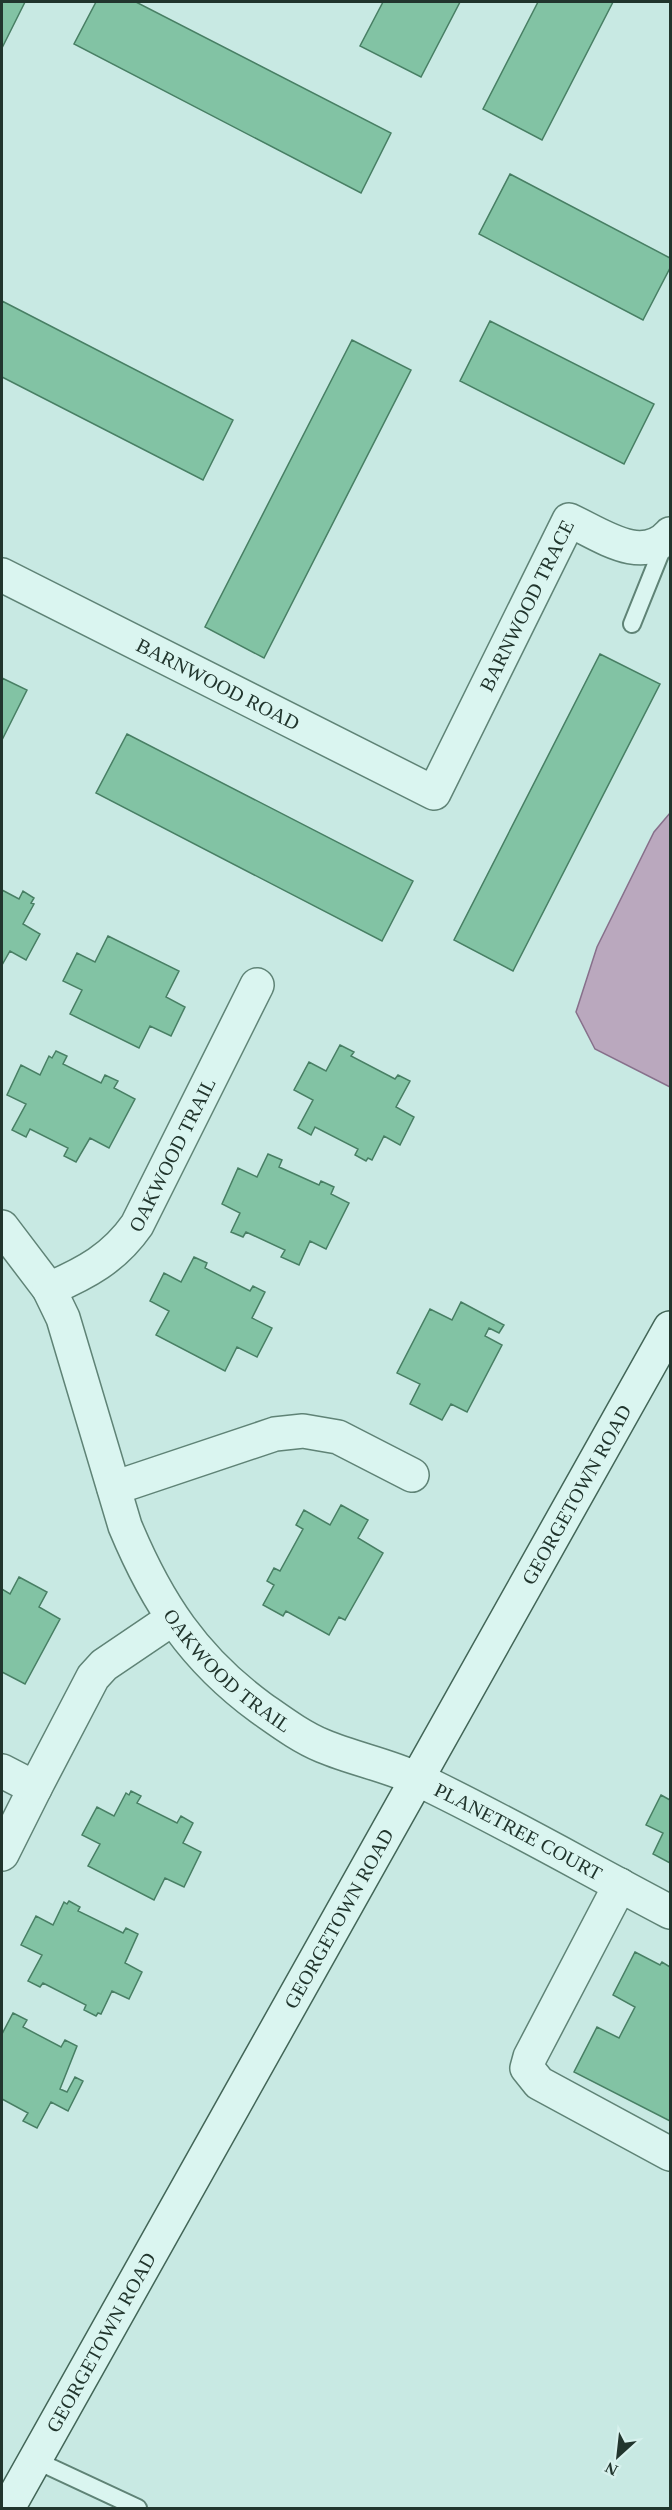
<svg xmlns="http://www.w3.org/2000/svg" width="672" height="2510" font-family="'Times New Roman',serif">
<rect width="100%" height="100%" fill="#c8e9e3"/>
<path fill="#baa8be" stroke="#87708b" stroke-width="1.5" d="M670,813V1087L595,1049L576,1012L597,947L654,832Z"/>
<path fill="#82c3a4" stroke="#487f64" stroke-width="1.5" d="M2,2H25L2,48Z
M96,2H136L391,133L361,193L74,44Z
M383,2H460L421,77L360,46Z
M538,2H613L542,140L483,109Z
M510,174L670,258V268L643,320L479,234Z
M2,301L233,420L203,480L2,377Z
M490,321L654,404L624,464L460,381Z
M352,340L411,370L264,658L205,627Z
M600,654L660,684L513,971L454,940Z
M2,678L27,690L2,740Z
M127,734L413,881L382,941L96,793Z
M2,890L19,899L23,891L34,898L31,903L34,904L23,924L40,934L26,960L10,951L2,965Z
M108,936L179,971L166,997L185,1007L171,1036L150,1026L139,1048L70,1014L82,990L63,981L77,953L95,962Z
M340,1045L354,1052L351,1056L395,1079L398,1075L410,1081L396,1107L414,1117L400,1145L384,1136L372,1160L368,1158L366,1161L355,1155L358,1149L315,1127L311,1135L298,1128L313,1100L294,1090L309,1062L326,1071Z
M56,1051L67,1056L63,1064L101,1083L105,1075L118,1081L114,1088L135,1099L109,1148L90,1138L76,1162L64,1156L68,1148L30,1129L26,1137L12,1130L26,1104L7,1095L21,1065L40,1075L49,1056L52,1058Z
M268,1154L282,1160L279,1167L319,1185L321,1181L334,1187L331,1194L349,1203L326,1249L310,1241L299,1265L281,1257L285,1250L246,1232L243,1237L231,1232L240,1213L222,1204L238,1168L257,1177Z
M194,1257L207,1263L205,1268L250,1291L253,1286L265,1292L252,1318L272,1328L257,1357L237,1347L225,1371L156,1335L169,1311L150,1301L164,1273L181,1282Z
M461,1302L504,1325L499,1333L489,1328L485,1336L502,1345L467,1412L451,1404L442,1420L410,1404L420,1384L397,1373L430,1309L452,1320Z
M341,1505L368,1520L358,1538L383,1553L345,1620L339,1617L329,1635L286,1611L283,1616L263,1605L274,1585L267,1581L274,1568L280,1571L303,1529L296,1525L304,1510L330,1525Z
M19,1577L47,1592L39,1607L60,1619L25,1684L2,1672V1589L10,1594Z
M131,1791L141,1796L137,1803L177,1823L181,1816L193,1823L183,1843L201,1852L184,1887L165,1878L154,1900L88,1866L100,1844L82,1835L97,1807L114,1816L126,1793L129,1795Z
M661,1795L670,1800V1863L653,1854L663,1833L646,1825Z
M69,1901L80,1907L78,1911L123,1933L126,1928L138,1934L125,1963L142,1972L129,1999L112,1991L101,2014L98,2013L96,2016L84,2010L86,2005L43,1983L40,1987L28,1981L42,1955L21,1945L36,1916L53,1925L64,1902L67,1904Z
M635,1952L660,1965L662,1962L670,1967V2121L574,2072L597,2027L619,2038L635,2007L613,1995Z
M13,2013L27,2020L23,2027L61,2047L65,2040L77,2046L60,2089L67,2092L75,2077L83,2081L68,2111L51,2102L37,2128L23,2121L28,2113L2,2099V2034Z"/>
<g fill="none" stroke-linecap="round" stroke-linejoin="round">
<g stroke="#5f8376" stroke-width="20">
<path id="service" d="M632,624L665,542
M35,2460L138,2508"/>
</g>
<g stroke="#5f8376" stroke-width="36">
<g id="minor">
<path id="s1" d="M2,575L434,793L569,520C600,534 642,566 670,534"/>
<path id="s2" d="M2,1227L49,1289L63,1318L125,1526C157,1603 194,1659 261,1708C281,1722 301,1737 323,1746C354,1759 387,1765 417,1779C503,1820 586,1868 670,1912"/>
<path id="s3" d="M49,1289C86,1273 114,1258 137,1225L257,985"/>
<path d="M114,1488L275,1434L303,1431L338,1437L412,1475"/>
<path d="M2,1771L35,1788L2,1854"/>
<path d="M35,1788L93,1677L104,1665L172,1619"/>
<path d="M620,1885L530,2057L527,2068L539,2083L670,2154"/>
</g>
</g>
<g stroke="#426557" stroke-width="36">
<g id="secondary">
<path id="s4" d="M8,2508L670,1328"/>
</g>
</g>
<use href="#service" stroke="#daf5f0" stroke-width="16"/>
<use href="#minor" stroke="#daf5f0" stroke-width="33"/>
<use href="#secondary" stroke="#daf5f0" stroke-width="33"/>
</g>
<g text-anchor="middle" stroke-width="4.5" stroke-linejoin="round" paint-order="stroke">
<g font-size="20" fill="#21352d" stroke="#d7f1ed">
<text dy="7" stroke="none"><textPath href="#s1" startOffset="693">BARNWOOD TRACE</textPath></text>
<text dy="7" stroke="none"><textPath href="#s1" startOffset="242">BARNWOOD ROAD</textPath></text>
<text dy="7" stroke="none"><textPath href="#s3" startOffset="189">OAKWOOD TRAIL</textPath></text>
<text dy="7" stroke="none"><textPath href="#s4" startOffset="1162">GEORGETOWN ROAD</textPath></text>
<text dy="7" stroke="none"><textPath href="#s2" startOffset="507">OAKWOOD TRAIL</textPath></text>
<text dy="7" stroke="none"><textPath href="#s2" startOffset="844">PLANETREE COURT</textPath></text>
<text dy="7" stroke="none"><textPath href="#s4" startOffset="676">GEORGETOWN ROAD</textPath></text>
<text dy="7" stroke="none"><textPath href="#s4" startOffset="190">GEORGETOWN ROAD</textPath></text>
</g>
</g>
<rect width="672" height="2510" fill="none" stroke="#21352d" stroke-width="6"/>
<g transform="translate(618 2456) rotate(207)" stroke="#d7f1ed" stroke-width="4.5" paint-order="stroke">
<path d="M0-4.5L10 22L0 15L-10 22Z" fill="#21352d"/>
<text y="-9" font-size="16" font-weight="bold" text-anchor="middle" fill="#21352d">N</text>
</g>
</svg>
